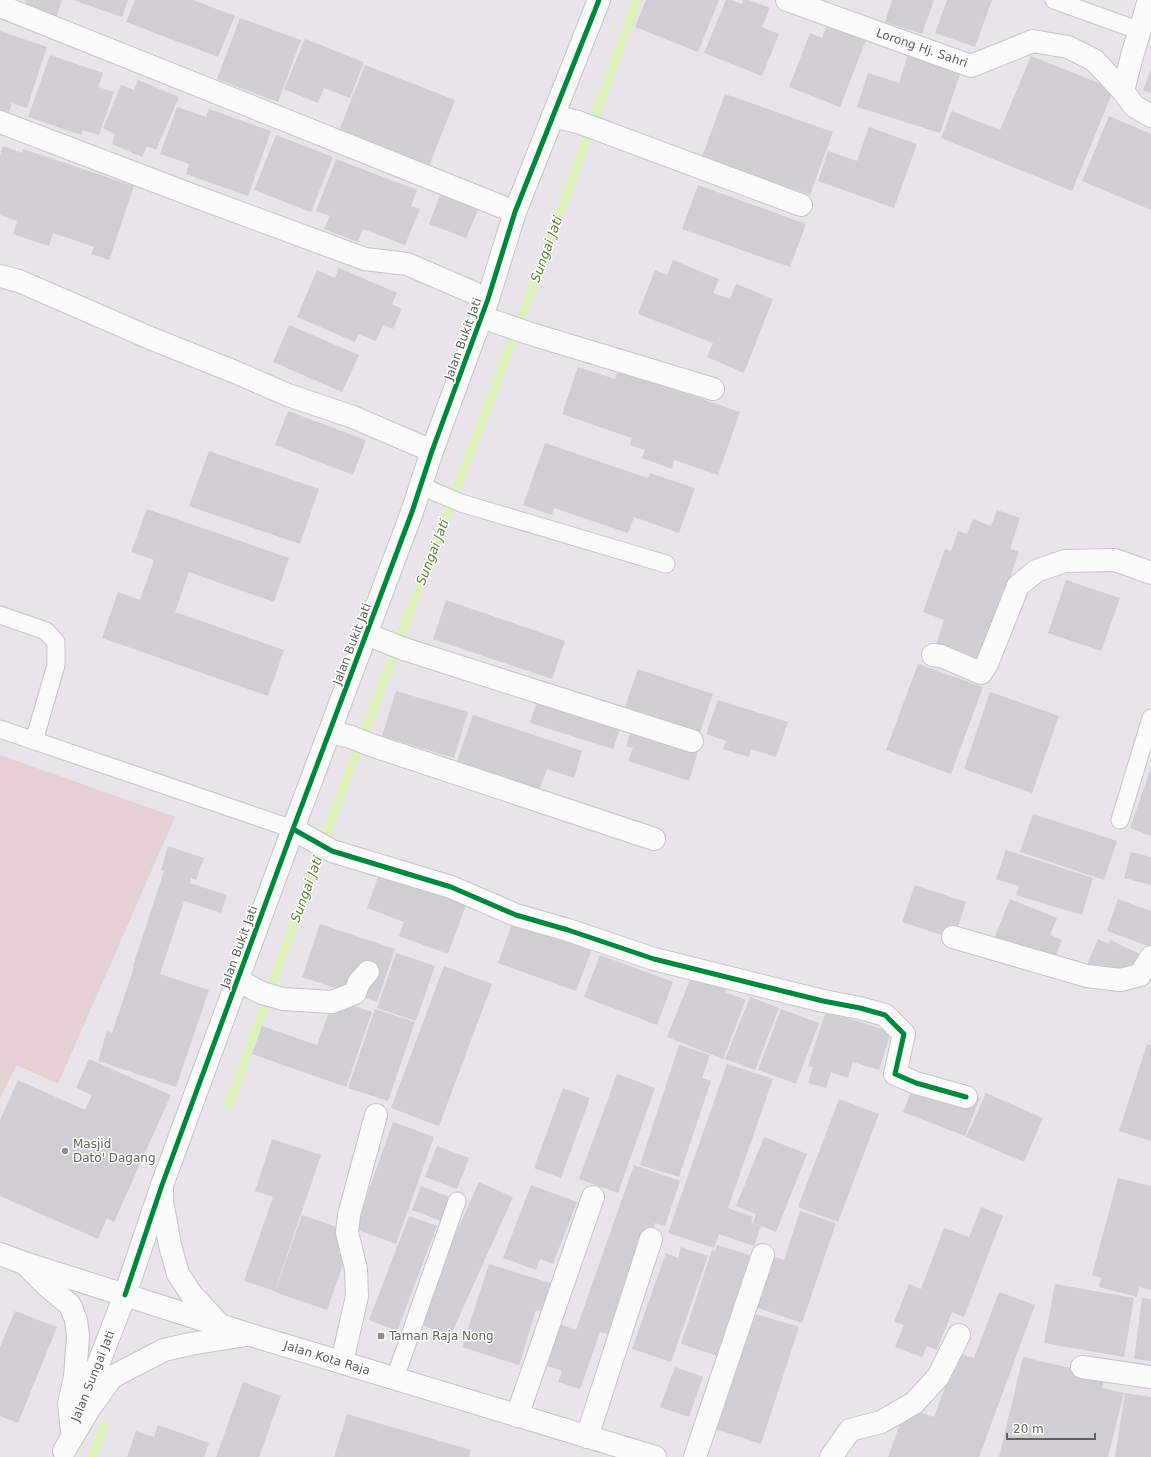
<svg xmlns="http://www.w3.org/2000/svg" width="1151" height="1457" font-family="'DejaVu Sans',sans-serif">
<rect width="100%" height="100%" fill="#e8e4ea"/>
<path fill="#e5d0d4" d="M0,755L175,817L58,1084L17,1065L0,1098Z"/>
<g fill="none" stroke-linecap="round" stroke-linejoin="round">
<path stroke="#dcf1bb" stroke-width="9" d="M229,1105L327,832L550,241L637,0
M92,1457L104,1426"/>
</g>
<path fill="#d0ced2" d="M27,0H62L55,21L23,10Z
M73,0H128L122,17Z
M135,0H193L235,16L218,57L126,22Z
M646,0H719L698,52L635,27Z
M726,0H731L742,4L743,0H749L770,8L762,27L779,34L762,76L704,53Z
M892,0H934L922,34L885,22Z
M947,0H992L975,47L935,33Z
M240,18L301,40L278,102L217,79Z
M827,25L866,40L840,107L789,87L810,33L822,38Z
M0,31L47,47L27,108L12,103L9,112L0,109Z
M305,39L364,62L350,98L324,88L318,103L284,89Z
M908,54L961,71L940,133L857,107L868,73L899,83Z
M50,55L103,73L98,87L114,92L99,135L83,130L81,135L28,117Z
M1031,56L1114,89L1072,191L941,138L952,111L1000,130Z
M365,65L455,100L429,166L339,131Z
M1151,70V93L1143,90Z
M138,80L179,97L156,150L147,146L142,157L112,144L115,134L103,128L121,85L134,90Z
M725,94L833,132L810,195L702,157Z
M177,107L206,117L209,109L271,131L248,196L186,174L189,164L160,154Z
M1109,116L1151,134V210L1082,181Z
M869,127L917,144L894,208L818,181L828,151L857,161Z
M276,135L333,157L311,212L254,190Z
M3,146L22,153L23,149L134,186L109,260L91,254L94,247L53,233L49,246L13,234L17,221L0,215V155Z
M336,159L417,190L411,206L420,209L405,245L363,229L358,242L324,229L330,216L316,211Z
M698,185L806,224L790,267L682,229Z
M440,195L478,210L466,238L429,224Z
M673,260L719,279L713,293L730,299L736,284L773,299L744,373L707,357L713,343L638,314L655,270L667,275Z
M339,268L397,293L392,304L402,309L393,329L383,325L376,341L358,334L355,342L297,317L317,270L335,278Z
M289,325L359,355L342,392L273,362Z
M578,367L615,379L618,370L740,412L718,475L674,460L672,469L642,458L645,450L630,445L632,438L562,414Z
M288,411L366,440L353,475L275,445Z
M545,443L648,478L650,473L695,488L679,533L634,517L628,533L554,508L552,515L523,505Z
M209,451L319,489L300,544L189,506Z
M147,509L289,558L274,602L189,572L175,612L284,650L268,696L102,638L118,592L140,600L154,560L131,552Z
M997,510L1020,518L1010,549L1019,551L981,661L936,645L944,620L923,612L945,549L951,551L958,531L967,534L973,519L991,526Z
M1066,580L1120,598L1101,651L1048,633Z
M446,600L565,641L552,679L433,639Z
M918,664L983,687L951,774L886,750Z
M638,669L713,694L700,732L625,707Z
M396,691L468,712L454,758L382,736Z
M990,692L1059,716L1032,793L964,769Z
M539,695L623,721L613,749L530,723Z
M718,700L788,722L776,757L751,749L749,757L723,749L726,741L706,734Z
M473,715L582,751L574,778L547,769L539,791L456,764Z
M634,723L700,745L689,781L628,761L633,748L626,746Z
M1151,768V836L1130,828Z
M1033,814L1117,841L1104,880L1020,852Z
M168,846L204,858L196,880L191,878L190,883L227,895L221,913L184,901L160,974L209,990L176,1087L98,1061L107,1031L112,1033L134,967L133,966L164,871L161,870Z
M1006,850L1093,878L1082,915L1016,895L1019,886L996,879Z
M1131,852L1151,857V885L1124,878Z
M379,874L466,905L448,954L399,936L404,922L367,908Z
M915,885L966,902L954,939L902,922Z
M1010,899L1057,918L1050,935L1062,940L1052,965L993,941Z
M1118,899L1151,911V947L1107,931Z
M513,921L592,949L576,991L498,963Z
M320,924L395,949L377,1002L302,977Z
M1098,939L1109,944L1110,940L1142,955L1128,986L1086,967Z
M396,953L435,966L416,1021L377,1008Z
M600,955L673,982L657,1025L584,997Z
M444,966L492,984L439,1126L391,1108Z
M694,970L729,983L725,992L746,1000L723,1059L667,1037Z
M750,997L779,1008L755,1070L725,1059Z
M334,999L372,1012L346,1087L252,1054L262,1026L317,1045Z
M375,1009L415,1022L388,1101L348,1088Z
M781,1009L819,1023L796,1084L758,1070Z
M826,1011L891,1032L879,1070L853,1062L848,1078L831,1072L826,1088L808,1083L813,1067L808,1066Z
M1147,1044L1151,1045V1141L1119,1131Z
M679,1045L710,1055L702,1078L711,1081L679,1177L640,1165Z
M89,1059L171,1095L114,1222L107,1218L98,1239L0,1196V1120L18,1080L85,1110L92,1095L76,1088Z
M727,1064L773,1079L728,1208L753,1217L751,1223L761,1226L754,1246L719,1234L714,1248L668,1233Z
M617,1074L655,1088L618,1193L579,1179Z
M917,1077L951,1087L980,1098L965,1136L903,1112Z
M563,1088L590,1098L561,1178L534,1168Z
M986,1093L1043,1118L1024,1162L966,1137Z
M839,1099L879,1114L838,1222L798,1207Z
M393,1122L434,1137L396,1244L355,1229Z
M764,1137L807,1154L776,1232L753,1223L756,1214L736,1206Z
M272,1139L321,1155L275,1291L244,1281L273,1197L255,1191Z
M437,1146L469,1158L457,1189L425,1177Z
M634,1165L680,1181L665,1226L655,1223L615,1337L600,1332L580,1389L558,1382L562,1371L540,1363L554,1322L576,1330Z
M1118,1178L1151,1186V1290L1139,1287L1137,1297L1099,1287L1101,1278L1092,1275Z
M479,1182L513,1197L450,1337L416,1322Z
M531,1185L577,1202L553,1264L540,1259L536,1270L503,1258Z
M421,1186L450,1197L441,1221L412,1210Z
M981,1207L1003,1216L964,1317L952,1312L937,1350L927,1346L922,1357L895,1347L904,1325L894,1322L909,1284L921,1289L944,1228L969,1237Z
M800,1211L836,1223L802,1323L752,1306L770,1255L784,1260Z
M302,1215L346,1230L338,1253L346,1256L327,1310L275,1292Z
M409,1216L437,1226L397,1331L369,1320Z
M717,1245L750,1255L717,1356L681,1344L712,1250L715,1251Z
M681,1247L708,1256L671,1362L632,1349L666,1253L678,1258Z
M489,1264L553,1284L544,1312L536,1310L519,1365L462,1347Z
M1055,1284L1134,1298L1124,1357L1044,1343Z
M999,1292L1035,1305L979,1457H888L906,1407L934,1417L958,1353L974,1358Z
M1142,1298L1151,1299V1361L1134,1359Z
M15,1311L57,1327L18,1423L0,1416V1347Z
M756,1314L799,1327L761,1444L710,1427L739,1341L746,1343Z
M1023,1357L1105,1376L1102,1388L1124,1393L1108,1457H999Z
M675,1367L703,1377L689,1417L660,1407Z
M243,1382L281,1396L259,1457H216Z
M1125,1393L1151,1397V1457H1115Z
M347,1414L471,1450L469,1457H334Z
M158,1425L209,1443L204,1457H127L136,1431L154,1437Z"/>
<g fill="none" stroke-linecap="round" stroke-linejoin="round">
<g stroke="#c5c5c5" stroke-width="19">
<path id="service" d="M1054,0L1140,31
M421,486L461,503L666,564
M0,615L46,631L56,642V665L34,741
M0,729L293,829
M1120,820L1151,718
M395,1378L457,1201"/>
</g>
<g stroke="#c5c5c5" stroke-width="24">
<path id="minor" d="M787,0L971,66L1033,41L1068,47L1094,60L1123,91L1134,106L1151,116
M0,6L515,212
M1123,91L1132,56L1149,0
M553,116L578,122L801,205
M0,122L189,194L365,259L407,264L488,299
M0,276L19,281L150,338L235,372L288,395L353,417L432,451
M482,317L528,333L713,389
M366,634L404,649L692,741
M933,655L941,656L981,673L987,664L1018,586L1036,571L1065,561L1115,560L1151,573
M330,732L351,737L371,745L654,839
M293,829L332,851L451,887L516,915L568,930L654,959L823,1001L860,1008L885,1015L904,1034L895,1074L916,1083L966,1097
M953,937L1087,976L1120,980L1140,975L1151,957
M237,980L262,993L283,999L332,1002L355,993L359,982L368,972
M342,1362L357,1296L356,1269L347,1232L349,1215L376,1115
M1082,1367L1151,1377
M517,1416L593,1197
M587,1437L651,1239
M695,1457L763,1255
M831,1457L850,1430L881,1422L914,1403L938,1377L959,1335"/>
</g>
<g stroke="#c5c5c5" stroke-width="24">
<path id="tertiary" d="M125,1295L162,1185L293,829L412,512L432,451L488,299L515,212L599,0"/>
</g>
<g stroke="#c4c4c4" stroke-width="24">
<path id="secondary" d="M162,1185V1201L170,1245L178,1274L192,1295L220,1325
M0,1254L24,1263L251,1335L655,1457
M26,1265L46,1285L70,1305L76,1320L78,1336L75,1377L69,1404L72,1431
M82,1406L125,1295
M64,1451L89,1409L112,1377L164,1350L190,1344L246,1335"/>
</g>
<use href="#service" stroke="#fcfbfc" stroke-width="17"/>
<use href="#minor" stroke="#fcfbfc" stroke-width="22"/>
<use href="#tertiary" stroke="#fcfbfc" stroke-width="22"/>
<use href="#secondary" stroke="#fcfbfc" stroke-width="22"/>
<g stroke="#fff" stroke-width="8">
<path id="cycleway" d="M293,829L332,851L451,887L516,915L568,930L654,959L823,1001L860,1008L885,1015L904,1034L895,1074L916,1083L966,1097
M125,1295L162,1185L293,829L412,512L432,451L488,299L515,212L599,0"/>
</g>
<use href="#cycleway" stroke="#00873e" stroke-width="5"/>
</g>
<g fill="#8e908c" stroke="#fff" stroke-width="1.5">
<circle cx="65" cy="1151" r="4"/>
<rect x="377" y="1332" width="8" height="8" rx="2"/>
</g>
<g text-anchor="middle" stroke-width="3" stroke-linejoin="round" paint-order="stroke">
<g font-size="12" fill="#5e625a" stroke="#fff">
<text transform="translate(922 48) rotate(19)" y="4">Lorong Hj. Sahri</text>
<text transform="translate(463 339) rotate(-70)" y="4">Jalan Bukit Jati</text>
<text transform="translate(352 644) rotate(-69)" y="4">Jalan Bukit Jati</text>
<text transform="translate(239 947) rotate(-70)" y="4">Jalan Bukit Jati</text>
<text transform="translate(327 1358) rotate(17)" y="4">Jalan Kota Raja</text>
<text transform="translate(93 1376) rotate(-68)" y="4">Jalan Sungai Jati</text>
</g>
<g font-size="12" fill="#5e625a" stroke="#fff" text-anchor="start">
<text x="73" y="1148">Masjid<tspan x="73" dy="14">Dato' Dagang</tspan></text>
<text x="389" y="1340">Taman Raja Nong</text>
</g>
<g font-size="13" font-style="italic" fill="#5c7e37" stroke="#fff">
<text transform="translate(546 249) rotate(-70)" y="5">Sungai Jati</text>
<text transform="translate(432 552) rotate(-69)" y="5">Sungai Jati</text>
<text transform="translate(306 889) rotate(-70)" y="5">Sungai Jati</text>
</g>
</g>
<path d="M1007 1433v6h88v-6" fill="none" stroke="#5e625a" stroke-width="2"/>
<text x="1013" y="1433" font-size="12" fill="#5e625a" stroke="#ffffff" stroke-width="3" paint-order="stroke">20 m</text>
</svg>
